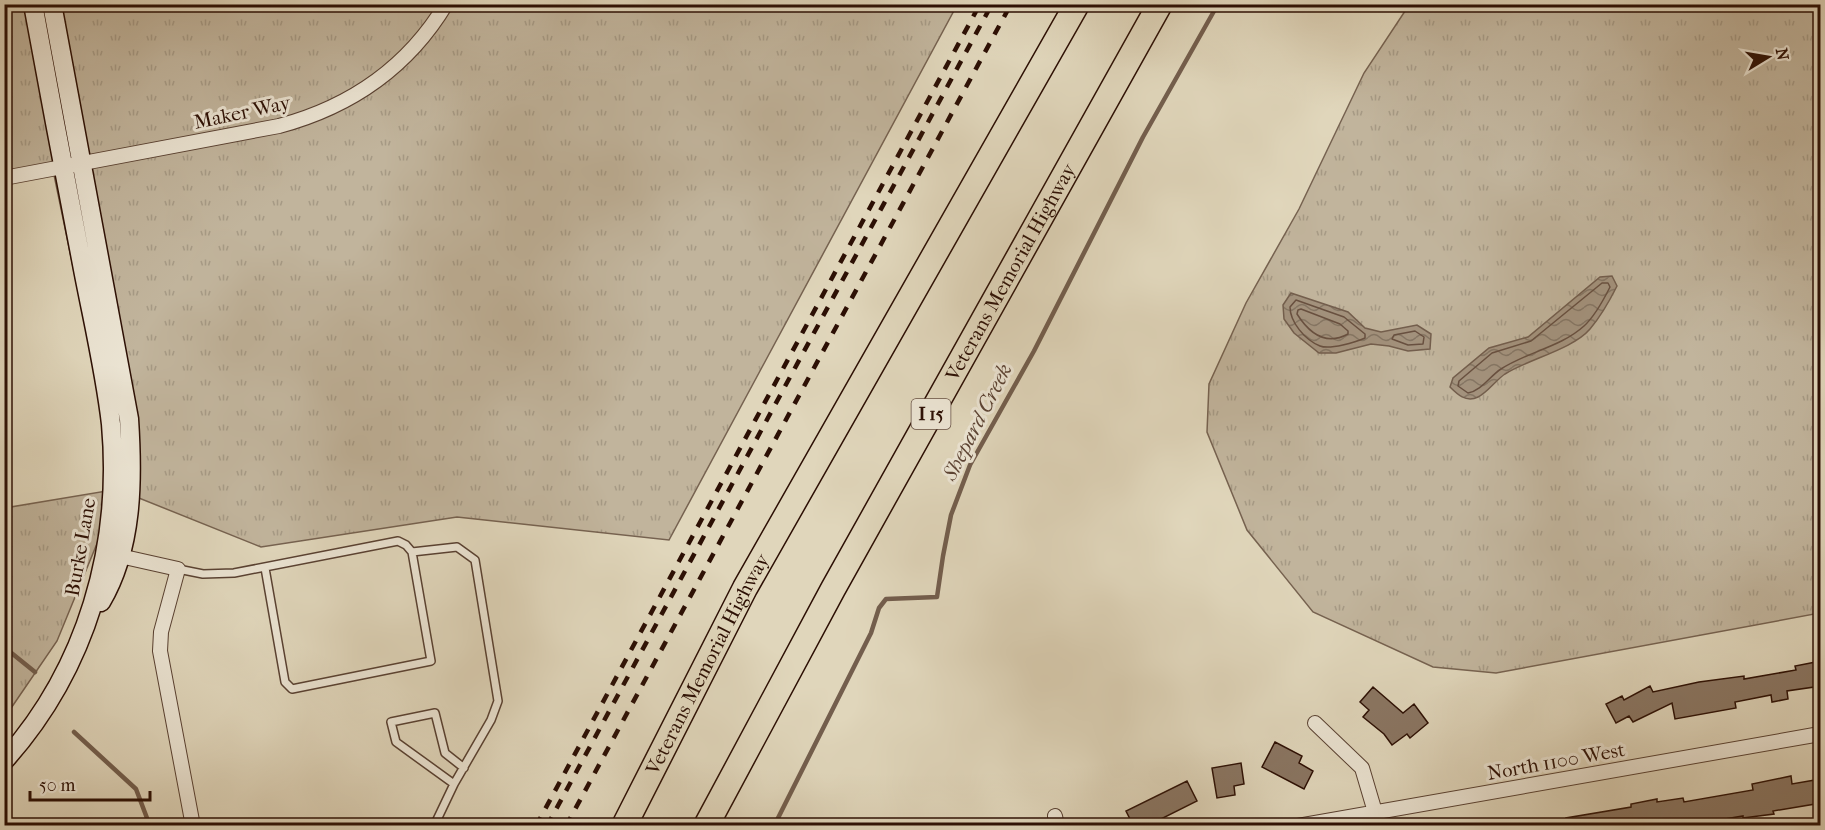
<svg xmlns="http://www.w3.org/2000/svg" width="1825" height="830" font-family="'IM FELL French Canon',serif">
<defs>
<pattern id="grass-tufts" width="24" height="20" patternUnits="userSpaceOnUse" patternTransform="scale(1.5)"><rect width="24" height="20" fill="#c1b49c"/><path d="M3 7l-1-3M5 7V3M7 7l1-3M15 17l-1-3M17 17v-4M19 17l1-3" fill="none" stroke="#a69a85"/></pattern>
<pattern id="water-waves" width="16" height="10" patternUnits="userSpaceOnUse" patternTransform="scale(1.5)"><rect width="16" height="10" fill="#a3927d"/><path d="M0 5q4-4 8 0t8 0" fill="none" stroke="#857664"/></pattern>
</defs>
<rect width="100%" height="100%" fill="#e0d6bb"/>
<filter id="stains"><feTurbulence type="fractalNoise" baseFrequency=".00333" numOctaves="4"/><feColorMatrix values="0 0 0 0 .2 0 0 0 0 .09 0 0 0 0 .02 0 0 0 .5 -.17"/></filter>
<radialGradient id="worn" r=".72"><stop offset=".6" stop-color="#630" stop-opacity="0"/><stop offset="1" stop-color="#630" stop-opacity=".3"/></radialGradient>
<path fill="url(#grass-tufts)" stroke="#766250" stroke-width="1.5" d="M4,5H957L669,540L457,517L261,547L119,490L57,641L5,717V508L119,489L53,170L5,181Z
M1409,5H1820V613L1496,673L1433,667L1313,612L1247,530L1207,432L1209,384L1246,303L1299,209L1364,73Z"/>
<path fill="url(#water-waves)" stroke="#735e4d" stroke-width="1.5" d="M1612,276L1617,286C1610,300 1601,316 1590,329C1573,349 1529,359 1505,374C1496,380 1487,393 1478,397C1466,403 1457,394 1450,387L1453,378L1489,348L1528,337L1600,277Z
M1291,293L1348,312L1365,328L1381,332L1417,325L1431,334L1430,349L1408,351L1389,346L1371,344L1336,353H1319L1294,333L1284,319L1283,305Z"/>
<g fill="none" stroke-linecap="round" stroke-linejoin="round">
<path stroke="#685040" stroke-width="1.5" d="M1602,283H1608L1610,287C1604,299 1594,317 1584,326C1561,347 1527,352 1501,369C1490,376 1481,391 1468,393L1458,386L1459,381L1492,353L1531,341Z
M1296,300L1344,317L1365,334V338C1356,342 1330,350 1320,346C1305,340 1290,322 1290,307Z
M1301,309L1340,324L1348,331V334C1326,346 1309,333 1297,314L1298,310Z
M1415,331L1424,337L1423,344L1408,345L1392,339L1394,335Z"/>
<path stroke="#735e4d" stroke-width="4.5" d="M4,647L35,672
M74,732L136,789L150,826
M774,826L871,633L879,608L886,599L937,597L943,556L951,515L970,465L1034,351L1143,137L1218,4"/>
</g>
<path fill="#8a7663" stroke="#2c0f04" stroke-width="1.5" d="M1821,661V686L1787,691L1788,699L1772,702L1771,695L1735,702L1736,708L1675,719L1672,703L1633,722L1629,716L1616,723L1606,704L1622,696L1624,700L1650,686L1653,692L1699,682L1744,676V679L1796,670L1795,666Z
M1373,687L1403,713L1414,704L1428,723L1410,738L1407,734L1392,745L1384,734L1363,717L1369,710L1360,702Z
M1275,742L1302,756L1299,763L1313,771L1304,789L1262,767Z
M1241,763L1244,784L1234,786L1235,795L1217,798L1212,768Z
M1791,776L1792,784L1821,779V803L1773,811L1774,814L1743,818V816L1701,823L1702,825H1566V818L1631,807V804L1657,799V802L1683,798L1684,802L1753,790L1752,784Z
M1187,781L1197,801L1149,825H1133L1126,811Z"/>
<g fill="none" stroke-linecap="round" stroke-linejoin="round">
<g stroke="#594132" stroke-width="10">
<path id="lane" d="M412,552L457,547L475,560L498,701L491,720L454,784L434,826
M178,569L203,574L234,573L398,541L406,545L412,552L431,661L292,689L285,682L265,568
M454,784L396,742L391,722L435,713L445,753L464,768"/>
</g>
<g stroke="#594132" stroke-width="16">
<path id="street" d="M4,178L279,126C350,107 408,67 446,4
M111,554L178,569L161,632L160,651L193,826
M1315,723L1362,768L1375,812
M1055,816L1057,826
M1298,826L1820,734"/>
</g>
<g stroke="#2c0f04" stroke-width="21">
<path id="secondary" d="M52,4L129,419C133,480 133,548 101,602
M4,761C87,669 122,546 111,424C105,371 92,317 82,264C65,177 49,91 33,4"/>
</g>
<g stroke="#2c0f04" stroke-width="27">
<g id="highway">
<path id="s1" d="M624,826L745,588L1077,4"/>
<path id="s2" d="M706,826L833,589L1160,4"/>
</g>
</g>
<use href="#lane" stroke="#ebe4d3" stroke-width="7"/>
<use href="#street" stroke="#ebe4d3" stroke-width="14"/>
<use href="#secondary" stroke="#ebe4d3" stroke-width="18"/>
<use href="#highway" stroke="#e0d6bb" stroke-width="24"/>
<path stroke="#2c0f04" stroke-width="4.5" stroke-dasharray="10 10" stroke-linecap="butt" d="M536,826L980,4
M547,826L992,4
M566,826L1011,4"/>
</g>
<g text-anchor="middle" stroke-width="6" stroke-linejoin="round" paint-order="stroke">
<rect fill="#ebe4d3" stroke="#654f42" stroke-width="1.5" x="911.5" y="399" width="39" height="30" rx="4.5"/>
<g font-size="18" font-weight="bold" fill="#2c0f04">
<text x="931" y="420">I 15</text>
</g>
<g font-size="20" fill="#2c0f04" stroke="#ebe4d3">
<text transform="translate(242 112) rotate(-12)" y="7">Maker Way</text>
<text dy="7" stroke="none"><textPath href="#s2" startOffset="632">Veterans Memorial Highway</textPath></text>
<text transform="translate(80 547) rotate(-80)" y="7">Burke Lane</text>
<text dy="7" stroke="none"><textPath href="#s1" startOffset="182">Veterans Memorial Highway</textPath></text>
<text transform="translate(1556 761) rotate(-10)" y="7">North 1100 West</text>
</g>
<g font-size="21" font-style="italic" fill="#5c4334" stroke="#ebe4d3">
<text transform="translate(977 422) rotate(-63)" y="7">Shepard Creek</text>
</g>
</g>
<rect width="1825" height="830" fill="none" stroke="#e0d6bb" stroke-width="24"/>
<rect x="6" y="6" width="1813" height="818" fill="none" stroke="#2c0f04" stroke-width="3"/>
<rect x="12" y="12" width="1801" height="806" fill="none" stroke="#2c0f04" stroke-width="1.5"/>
<g transform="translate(1768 57) rotate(79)" stroke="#ebe4d3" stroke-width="4.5" paint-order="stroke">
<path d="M0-4.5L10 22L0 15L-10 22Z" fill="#2c0f04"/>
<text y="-9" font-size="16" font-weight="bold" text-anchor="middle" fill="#2c0f04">N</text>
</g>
<path d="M30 791v9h120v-9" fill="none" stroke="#2c0f04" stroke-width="3"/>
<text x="39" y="791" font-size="18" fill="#2c0f04" stroke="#ebe4d3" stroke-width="4.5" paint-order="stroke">50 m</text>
<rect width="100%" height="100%" filter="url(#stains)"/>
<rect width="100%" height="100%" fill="url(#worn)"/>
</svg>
